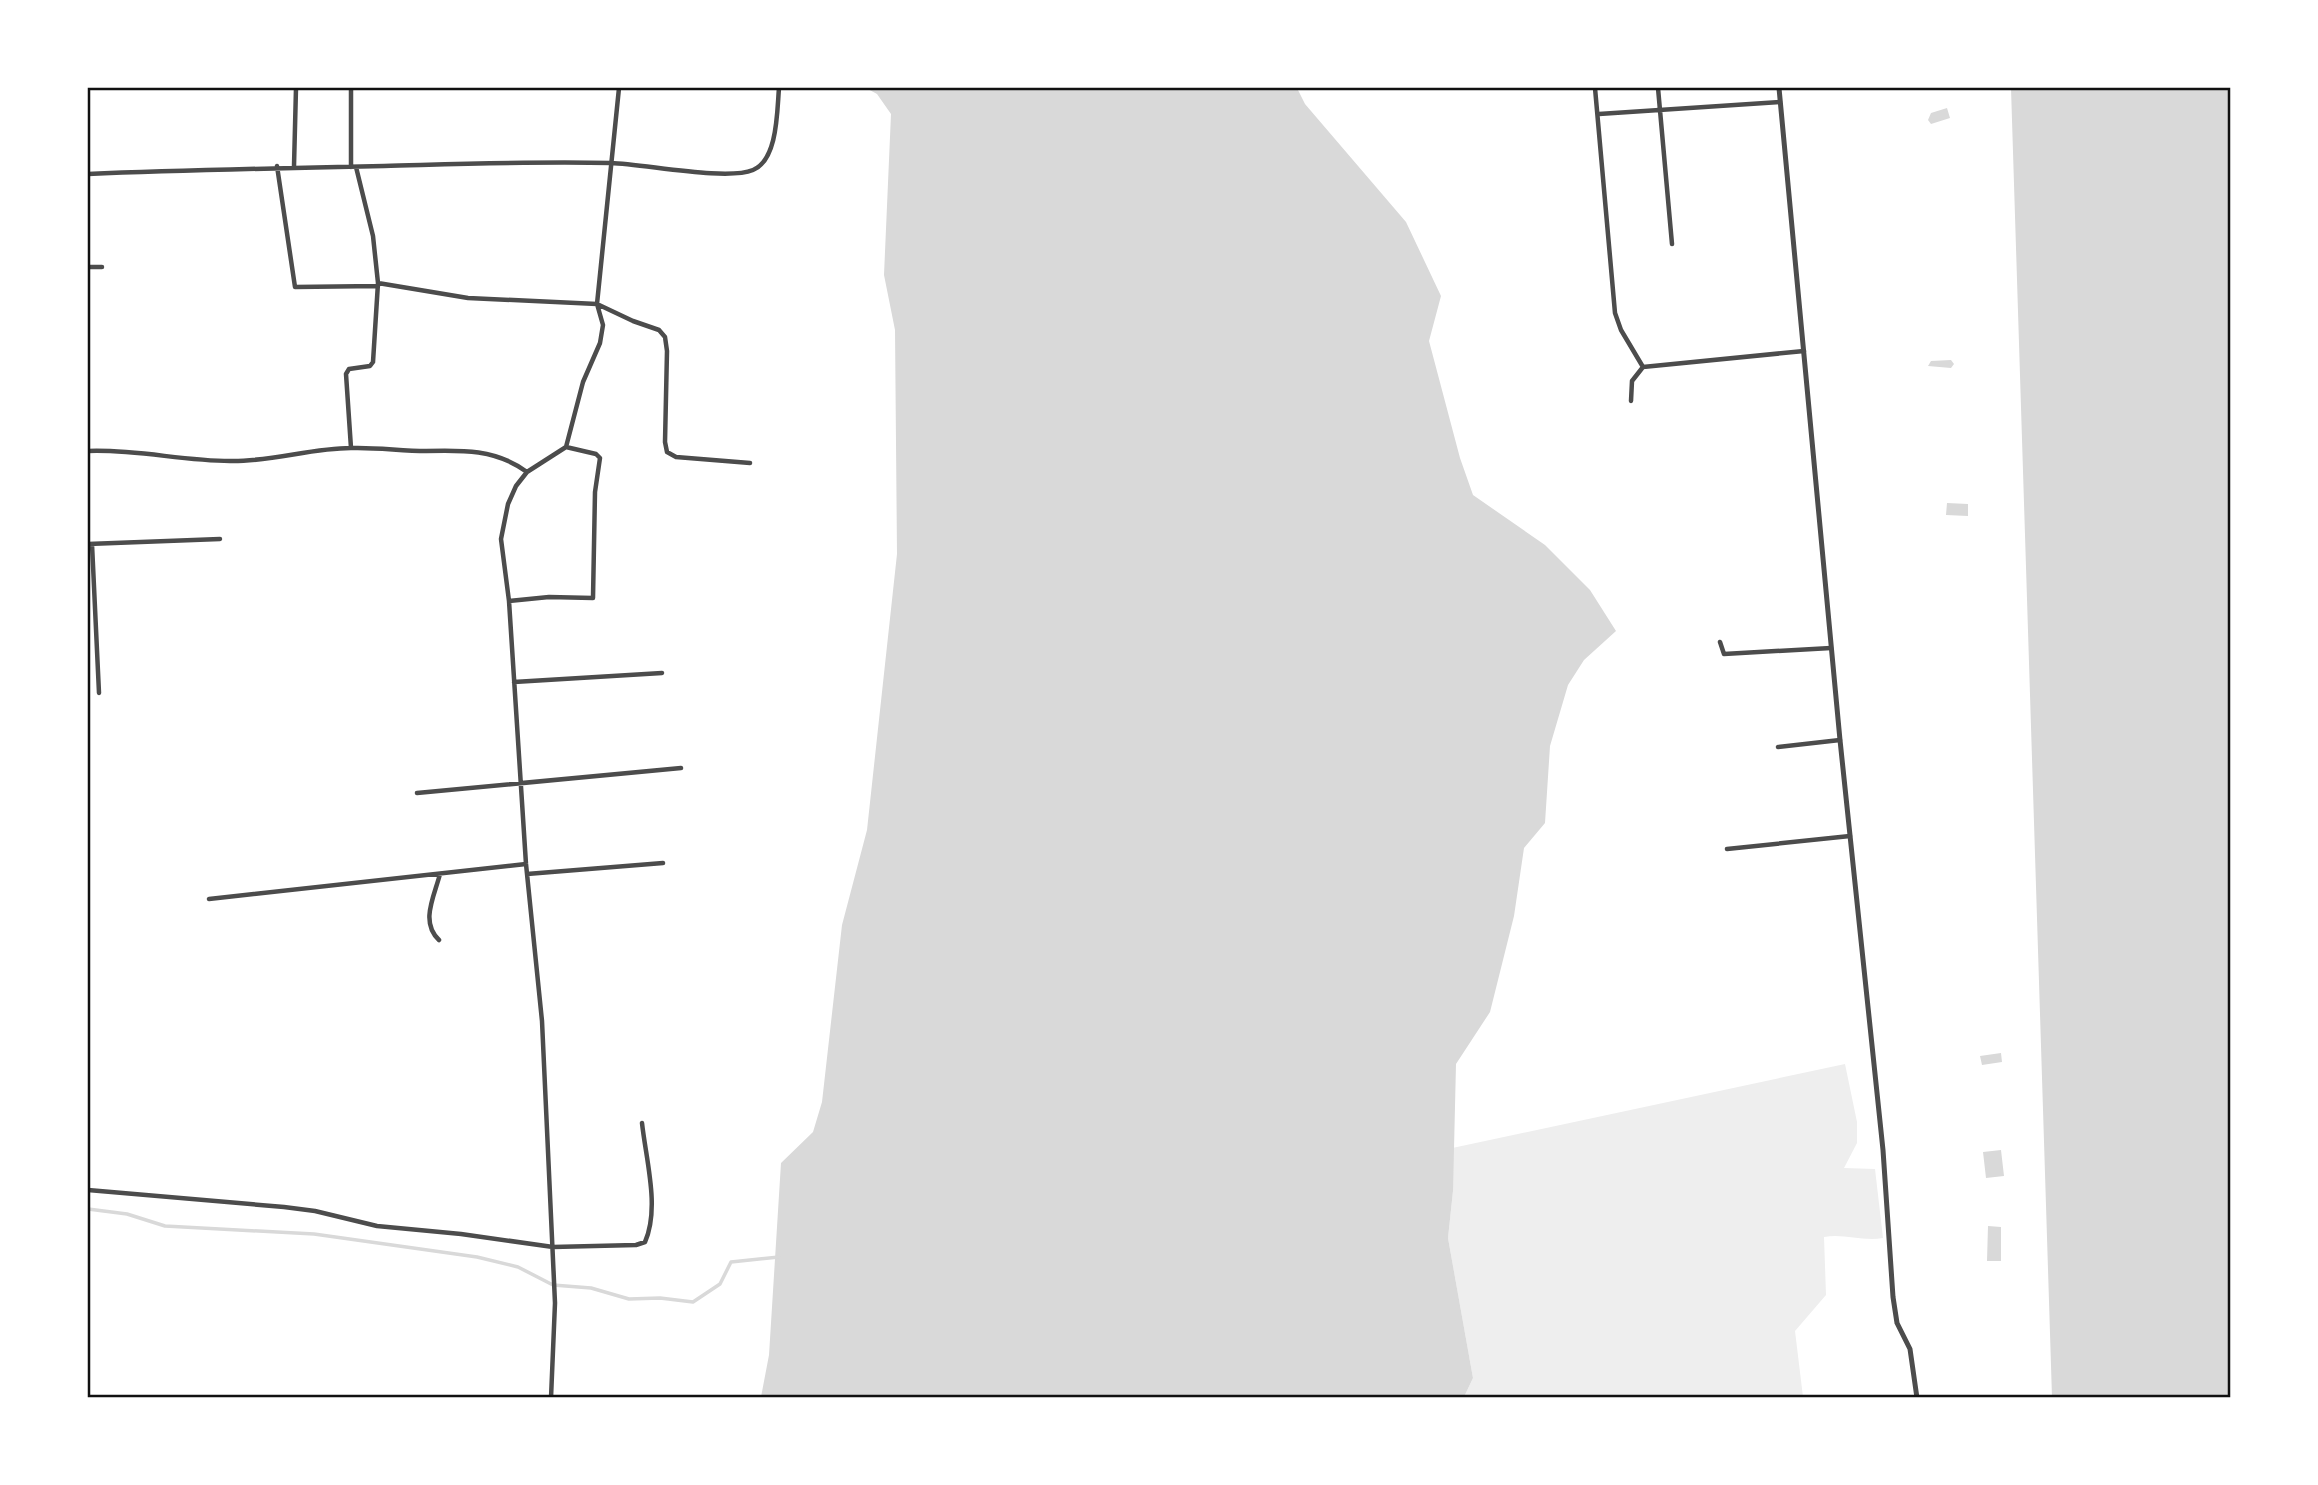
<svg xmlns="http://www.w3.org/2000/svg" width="2318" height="1485" font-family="Cabin,sans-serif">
<rect width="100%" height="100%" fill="#fff"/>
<path fill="#eee" d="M1845,1064L1857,1122V1143L1844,1168L1875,1169L1883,1238C1863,1242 1844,1233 1824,1237L1826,1295L1795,1331L1803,1397H1464L1473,1378L1448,1238L1453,1191L1443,1150Z"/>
<path fill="#d9d9d9" d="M866,88H1297L1305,104L1406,222L1441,296L1429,341L1460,458L1473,495L1545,545L1590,590L1616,631L1584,660L1568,685L1550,746L1545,823L1524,848L1514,916L1490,1012L1456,1064L1453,1191L1448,1238L1473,1378L1464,1397H761L769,1355L781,1163L813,1132L822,1102L842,925L867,830L897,554L895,330L884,275L891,114L877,94Z
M2011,88H2230V1397H2052Z
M1947,108L1950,118L1931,124L1928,120L1931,113Z
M1951,360L1954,364L1951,368L1928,366L1931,361Z
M1947,503L1968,504V516L1946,515Z
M2001,1053L2002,1062L1982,1065L1980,1056Z
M2001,1150L2004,1176L1986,1178L1983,1152Z
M1988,1226L2001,1227V1261H1987Z"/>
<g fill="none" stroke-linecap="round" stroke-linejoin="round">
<path stroke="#d9d9d9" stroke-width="3.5" d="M88,1209L127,1214L165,1226L314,1234L477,1257L518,1267L553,1285L591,1288L629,1299L660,1298L693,1302L720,1284L731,1262L779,1257"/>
<path stroke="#4c4c4c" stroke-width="4.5" d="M1595,88L1615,313L1621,330L1643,367
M1658,88L1672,244
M1599,114L1780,102
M277,166L295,287L378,286
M294,166L296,88
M351,167V88
M88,174C186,170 285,168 384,166C459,164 535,161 611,163C645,164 726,181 753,170C778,160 777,110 779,88
M88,267H102
M378,283L468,298L597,304L633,321L659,330L665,337L667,351L665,442L667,452L676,457L750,463
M1643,367L1804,351
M1631,401L1632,381L1643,367
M351,448L346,374L349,369L370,366L373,362L378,283L373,236L356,167
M88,451C136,449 182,461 230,461C271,462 311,448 351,448C376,447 401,451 426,451C462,450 496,449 527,472
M88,544L220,539
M92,544L99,693
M509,601L549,597L593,598L595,492L600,458L596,454L566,447
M1720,642L1724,654L1831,648
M514,682L662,673
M1778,747L1840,740
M417,793L681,768
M1727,849L1850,836
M527,874L663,863
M209,899L526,864
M439,940C420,922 434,897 440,874
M88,1190L284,1207L315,1211L377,1226L461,1234L553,1247L636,1245L645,1242C660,1208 646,1160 642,1123
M551,1398L555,1303L542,1021L526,864L509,601L501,539L508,504L516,486L527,472L566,447L583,382L600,343L603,325L597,304L619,88"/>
<path stroke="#4c4c4c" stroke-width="5" d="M1779,88L1840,740L1883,1150L1893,1297L1897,1323L1910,1349L1917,1398"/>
</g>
<rect width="2318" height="1485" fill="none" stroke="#ffffff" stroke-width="178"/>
<rect x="89" y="89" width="2140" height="1307" fill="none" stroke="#111" stroke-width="2.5"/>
</svg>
